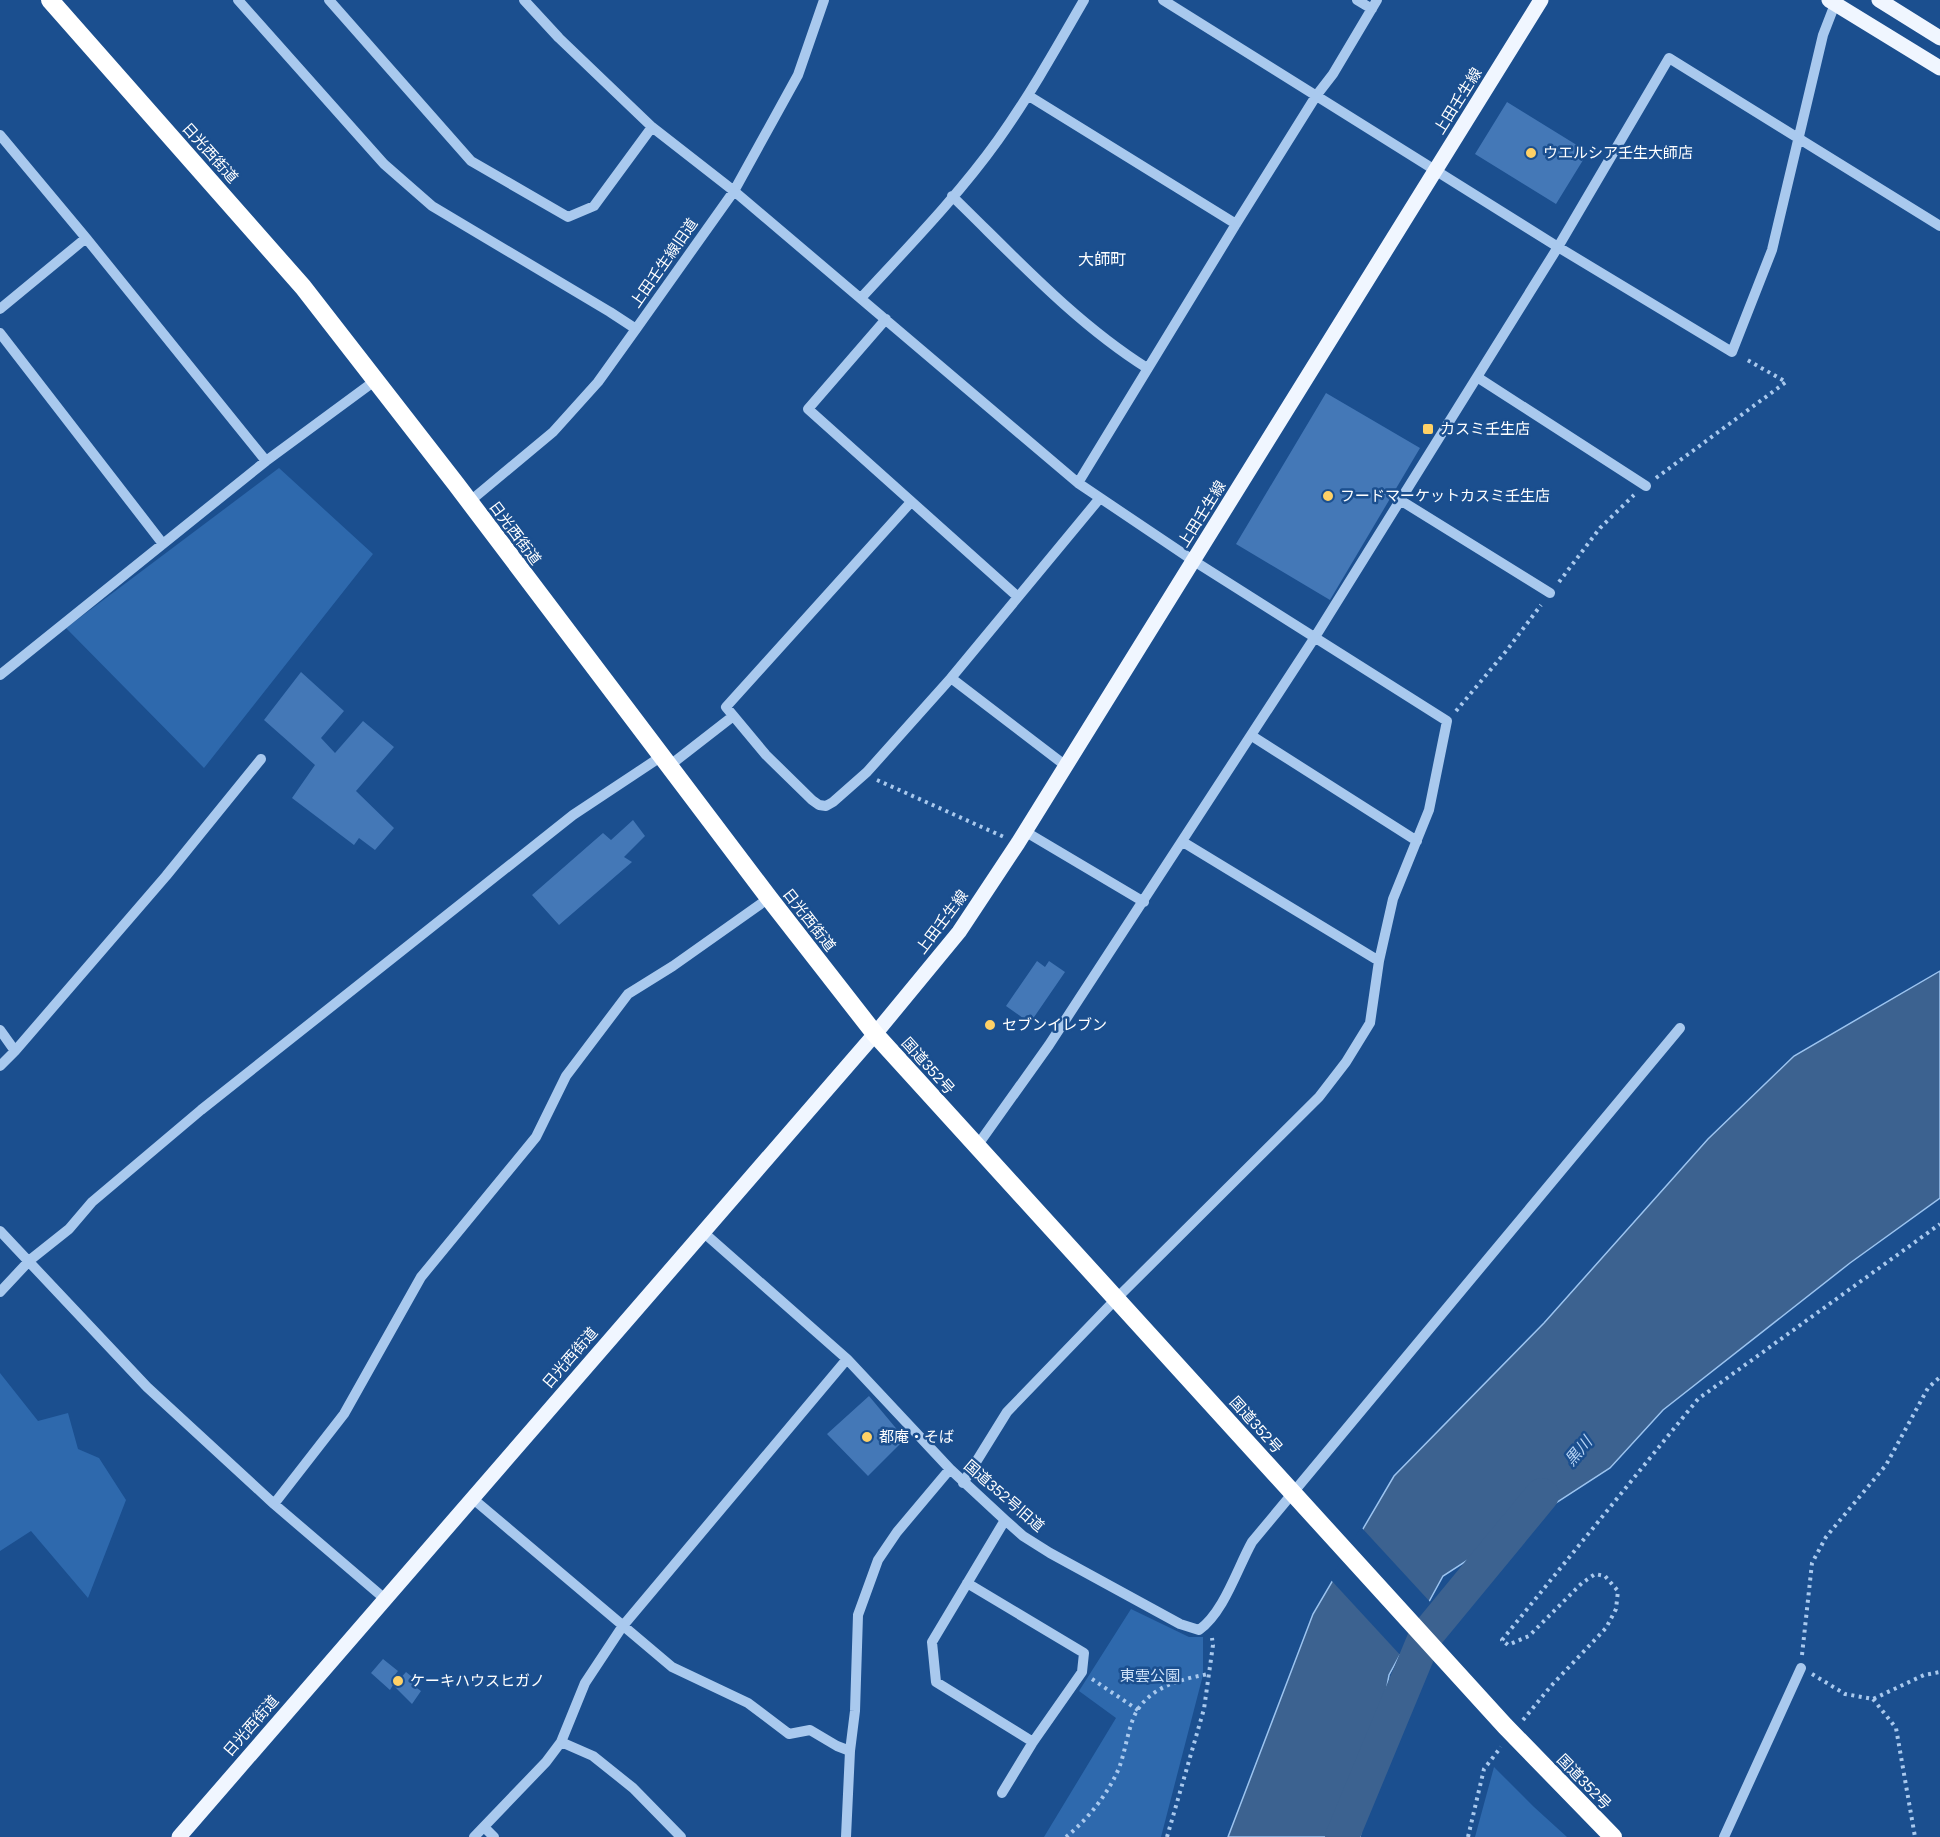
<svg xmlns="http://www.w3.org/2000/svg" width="1940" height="1837" font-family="Arial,'Noto Sans JP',sans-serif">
<rect width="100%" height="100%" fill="#1b4f8f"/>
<path fill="#2e69ad" d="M279,468L373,554L204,768L66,628Z
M0,1373L38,1421L68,1413L78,1449L99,1458L126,1500L88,1598L31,1531L0,1551Z
M1131,1609L1189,1637H1203V1675L1161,1837H1044L1116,1718L1079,1691Z
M1494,1767L1534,1807L1567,1837H1475Z"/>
<path fill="#3c6290" stroke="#9cc4f0" stroke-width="1.5" d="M1940,971V1198L1850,1263L1663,1410L1610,1468L1443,1576L1389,1675L1360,1837H1228L1313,1614L1394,1476L1544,1323L1708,1139L1794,1056Z"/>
<path fill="#1b4f8f" d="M1361,1527L1432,1604L1402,1657L1330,1579Z"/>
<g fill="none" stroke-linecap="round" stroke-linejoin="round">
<path stroke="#3c6290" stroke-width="34" d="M1342,1837L1425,1637L1542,1495"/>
</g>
<path fill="#4478b7" d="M1507,102L1588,152L1556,204L1475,154Z
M1326,393L1420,448L1330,600L1236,544Z
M301,672L344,711L321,738L335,753L363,721L394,747L356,791L394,828L375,850L359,838L354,845L292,798L315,765L264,720Z
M633,820L645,836L624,857L632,862L559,925L532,895L603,833L611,840Z
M1037,961L1045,967L1049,961L1065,972L1030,1023L1006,1006Z
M869,1396L905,1439L868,1476L827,1434Z
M383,1659L398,1671L394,1676L399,1680L406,1672L417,1681L414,1686L421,1691L412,1704L393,1685L390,1690L371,1673Z"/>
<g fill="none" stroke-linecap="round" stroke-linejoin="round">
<path stroke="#a9c9ee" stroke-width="4" stroke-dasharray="3 4.5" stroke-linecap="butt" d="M1656,478L1786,382L1744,358
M1559,582L1600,528L1634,495
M1456,711L1507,650L1541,605
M877,780L1004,837
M1802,1655L1812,1563L1826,1537L1886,1465L1928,1388L1940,1377
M1812,1674L1845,1694L1873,1699L1924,1675L1940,1672
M1092,1679L1138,1710
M1873,1699L1896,1728L1915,1837
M1523,1720L1551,1686L1606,1628L1616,1609L1618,1591L1605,1576L1595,1574L1582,1583L1529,1636L1508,1645L1502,1640L1698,1399L1940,1224
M1066,1837C1088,1819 1108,1794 1119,1768C1125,1752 1127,1735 1133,1719C1145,1688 1180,1679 1209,1674
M1167,1837L1204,1709L1213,1645L1212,1638
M1468,1837L1484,1769L1501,1747"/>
<path stroke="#a9c9ee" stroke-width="10" d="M238,0L384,164L432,206L610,312L636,329
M329,0L471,161L568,217L594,206L652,127
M524,0L559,38L652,127L734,191L1078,483L1194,561L1447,721L1429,810L1393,899L1379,961L1370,1023L1346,1062L1319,1097L1116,1299L1007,1412L963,1483
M1163,0L1558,247L1732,352L1772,250L1823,35L1835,4
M1357,0L1372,9
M1029,96L1236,224
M0,135L86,238L266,461
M952,196C1014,256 1074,322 1147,368
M861,298C908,247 958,196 998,140C1030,95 1057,47 1084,0
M0,309L86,238
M886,319L808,409L1018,597
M0,333L163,544
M1477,377L1646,486
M1078,483L1236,224L1316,96L1333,74L1377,0
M1400,500L1550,593
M469,502L553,432L598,382L636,329L734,191L798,75L824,0
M911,502L726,707L766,755L812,800L819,805L826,806L833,802L867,772L951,678
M0,675L266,461L376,380
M1252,736L1417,841
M669,766L732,717
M1066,766L951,678L1100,498
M1026,832L1144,902
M1183,842L1379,961
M0,1030L15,1051
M0,1066L15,1051L166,876L261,759
M977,1146L1049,1045L1315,637L1558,247L1669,58L1940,226
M0,1231L147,1387L274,1504L385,1599
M703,1232L847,1359L950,1469L1005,1520L1023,1536L1050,1553L1180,1624L1199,1630C1224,1612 1237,1569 1252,1542L1680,1028
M0,1292L30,1260L69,1229L92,1202L201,1110L573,815L662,756
M472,1498L672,1667L748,1703L789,1734L810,1730L837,1746L850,1751
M274,1504L344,1414L421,1277L536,1137L566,1076L628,994L673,966L769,898
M1005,1520L932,1642L936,1682L1033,1742
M967,1583L1084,1653L1082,1672L1033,1742L1002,1793
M561,1742L593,1756L633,1788L681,1837
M484,1827L494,1837
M474,1837L546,1762L561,1742L585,1683L622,1627L847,1359
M846,1837L850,1751L855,1711L858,1615L878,1560L897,1532L950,1469
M1724,1837L1801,1668"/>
<path stroke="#f0f6ff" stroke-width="15" d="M1829,0L1940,68
M1879,0L1940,38
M179,1837L875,1034L959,932L1018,843L1541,0"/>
<path stroke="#fff" stroke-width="18" d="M50,0L303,287L456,484L769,898L875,1034L1505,1726L1613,1837"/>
</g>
<g fill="#ffd166" stroke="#1b4f8f" stroke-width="2">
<circle cx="1531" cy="153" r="6"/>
<rect x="1422" y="423" width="12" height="12" rx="3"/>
<circle cx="1328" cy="496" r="6"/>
<circle cx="990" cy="1025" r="6"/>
<circle cx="867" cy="1437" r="6"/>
<circle cx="398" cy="1681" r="6"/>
</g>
<g text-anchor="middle" stroke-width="5" stroke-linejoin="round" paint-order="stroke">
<g font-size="15" fill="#fff" stroke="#1b4f8f">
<text transform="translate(1458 101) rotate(-58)" y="5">上田壬生線</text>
<text transform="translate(210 153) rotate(48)" y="5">日光西街道</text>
<text transform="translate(664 263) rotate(-55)" y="5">上田壬生線旧道</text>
<text transform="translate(1202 514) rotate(-58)" y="5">上田壬生線</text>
<text transform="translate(515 533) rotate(53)" y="5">日光西街道</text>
<text transform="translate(809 920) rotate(52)" y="5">日光西街道</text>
<text transform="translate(942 922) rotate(-53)" y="5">上田壬生線</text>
<text transform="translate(928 1066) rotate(48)" y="5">国道352号</text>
<text transform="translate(570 1358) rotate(-49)" y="5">日光西街道</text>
<text transform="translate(1256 1425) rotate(48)" y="5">国道352号</text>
<text transform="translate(1004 1496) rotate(41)" y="5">国道352号旧道</text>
<text transform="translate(251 1726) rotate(-49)" y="5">日光西街道</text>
<text transform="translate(1584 1782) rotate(46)" y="5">国道352号</text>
</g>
<g font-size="15" fill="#fff" stroke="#1b4f8f" text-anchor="start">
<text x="1543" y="158">ウエルシア壬生大師店</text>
<text x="1440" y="434">カスミ壬生店</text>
<text x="1340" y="501">フードマーケットカスミ壬生店</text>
<text x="1002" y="1030">セブンイレブン</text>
<text x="879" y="1442">都庵・そば</text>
<text x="410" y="1686">ケーキハウスヒガノ</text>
</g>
<g font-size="15" fill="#cfe3fa" stroke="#1b4f8f">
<text x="1150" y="1681">東雲公園</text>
</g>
<g font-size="16" fill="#fff" stroke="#1b4f8f">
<text x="1102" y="265">大師町</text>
</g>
<g font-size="16" font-style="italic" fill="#b5d3f5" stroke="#1b4f8f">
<text transform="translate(1578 1451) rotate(-50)" y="6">黒川</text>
</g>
</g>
</svg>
